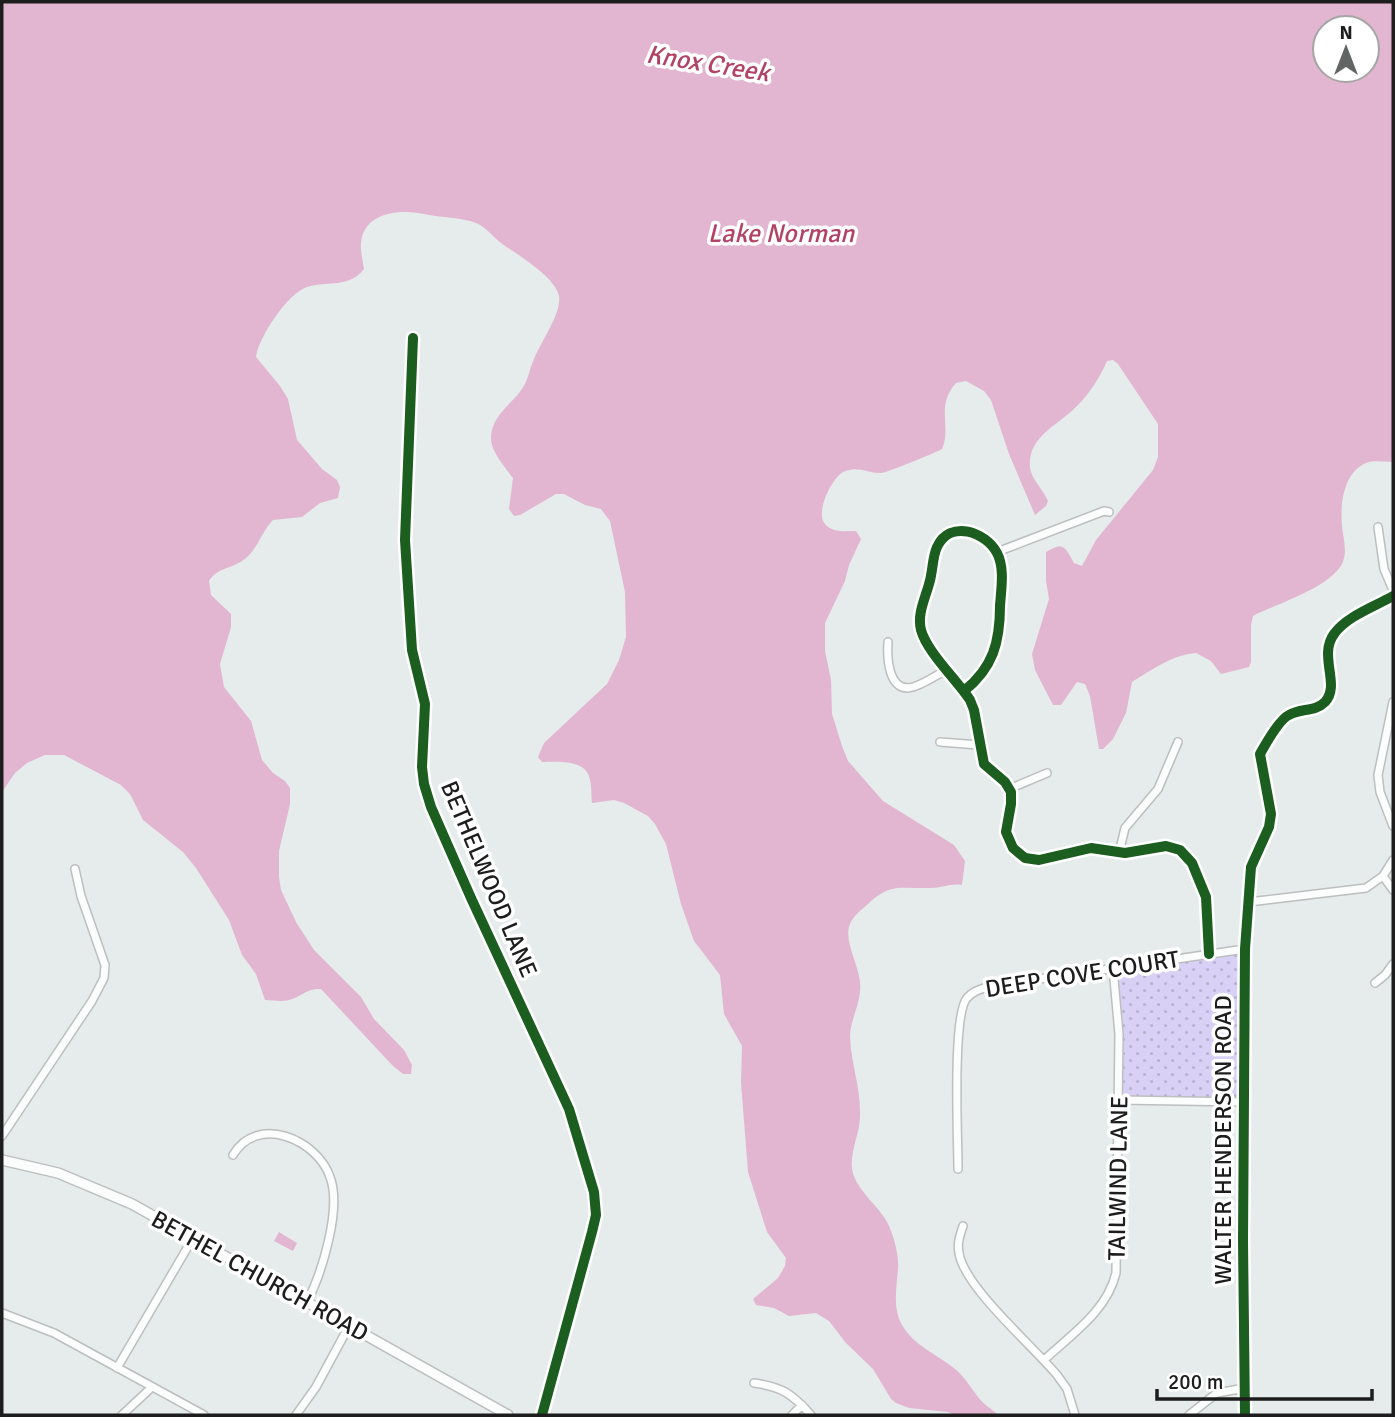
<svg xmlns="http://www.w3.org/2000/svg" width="1395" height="1417" font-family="Signika,sans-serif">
<defs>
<pattern id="park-dots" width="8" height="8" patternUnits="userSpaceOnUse" patternTransform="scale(1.75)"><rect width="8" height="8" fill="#d8d1f5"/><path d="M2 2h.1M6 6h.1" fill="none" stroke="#b9b3d2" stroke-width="1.8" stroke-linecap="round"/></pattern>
</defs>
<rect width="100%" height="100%" fill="#e5eceb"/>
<path fill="url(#park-dots)" d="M1245,949L1243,1102L1119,1100L1114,968Z"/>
<path fill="#e2b6d0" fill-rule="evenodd" d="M2,2H1393V462C1384,462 1375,460 1366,463C1343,473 1340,505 1342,526C1343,538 1348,552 1342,564C1329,588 1276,604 1253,616L1251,625V662L1249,667L1221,674L1211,661L1196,653C1172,655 1153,669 1132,682L1126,713L1113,739L1103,749H1099L1090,696L1085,684L1077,682L1061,705H1053L1035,670L1032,654L1049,599L1046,581V552C1064,541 1065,547 1074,563L1082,566L1096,540L1153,470L1158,457V424L1118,364L1113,360L1107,361C1100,377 1090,393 1077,406C1059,425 1027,436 1030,468C1032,480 1043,489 1048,501L1046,506L1035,515L1009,454L991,400L984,391L966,381L956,383C935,406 952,427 942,449C935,453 886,473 881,473C867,473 857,465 843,472C831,479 815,513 825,524C832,533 846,531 856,531L861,539L849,565L845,581L825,623V651L831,680L832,714L842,746L848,761L883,801L954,845L965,861L962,885C951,883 942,888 931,888C901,889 891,882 868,904C861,910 854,915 850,924C842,942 863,969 860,991C859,1007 850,1021 850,1037C851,1064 861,1088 860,1116C860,1134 850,1150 852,1169C856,1193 884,1208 891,1231C895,1241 899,1258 898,1268C897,1287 892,1307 902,1325C914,1346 937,1354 955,1369C966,1379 970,1386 978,1397C983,1404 992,1409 998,1415H956L948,1412L909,1408L896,1403L891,1399L873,1369L846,1343L829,1321L816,1313L789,1316L774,1308L756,1305L753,1299L778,1278L785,1266L786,1258L767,1232L748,1172L741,1083L742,1046L724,1014L720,975L694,941L681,904L666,844L655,824L648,816L624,803L614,800L592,803C591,795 592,788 590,780C587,759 558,762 542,762L538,757L544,743L607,684L619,660L626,637L625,592L610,521L601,509L585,505L564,494H556L520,515L514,516L509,509L513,478C505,467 490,451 491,437C492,413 516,402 525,384C529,376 530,367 534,359C540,343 562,313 559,296C555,276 516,254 501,243C493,237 486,227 476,223C461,217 441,218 424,214C400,209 364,212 361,243C360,251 363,261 364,269C350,288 326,281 307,287C288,293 258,338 256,357L280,386L288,399L297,440L322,469L337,480L340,487L338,498L320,503L302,517L273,520C261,532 257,552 242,561C230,569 217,568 209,581L211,595L231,614V627L220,664L224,687L251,721L262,760L273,773L285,781L290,788V804L279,851V877L281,890L296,922L314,950L361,997L374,1019L404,1050L412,1065L411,1074H403L393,1066L321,989C307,988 301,997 289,1000C282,1002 272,1000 265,1000L256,974L242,955L229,920L196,868L183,852L143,820L130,794L121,785L64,755H45L27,763L15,773L2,792ZM1325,28H1367V70H1325Z
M279,1232L297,1243L293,1251L274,1241Z"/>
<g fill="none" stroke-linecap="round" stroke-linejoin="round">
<g stroke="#bcbfbe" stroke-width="10">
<path id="minor" d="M413,338L405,540L412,650L425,704L422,767L424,784L431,807L471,898L569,1109L594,1192L596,1215L592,1232L542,1415
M1378,527L1384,569L1393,590
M997,552L1104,511L1109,512
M888,642C887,657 888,694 913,687C924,684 936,675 947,670
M964,691C993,668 1000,642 1000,606C1001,590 1005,568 997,553C986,532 950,519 937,547C932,558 933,572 929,584C925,599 917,614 921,630C927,652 957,680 970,700L974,710L984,764L1005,782L1011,792V804L1006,832L1013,848L1025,858L1039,860L1091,848L1125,853L1166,846L1180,850L1192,863L1206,897L1209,954
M1393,702L1378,775L1380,792L1393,826
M940,742L979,745
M1009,789L1047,773
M1119,853L1125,828L1158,789L1178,742
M1383,876L1393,890
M1249,902L1366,888L1383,876L1393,860
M1375,983L1385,975L1393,964
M1119,1100L1243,1102
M2,1136L92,1001L104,978L105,965L81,896L75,869
M233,1155C257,1114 317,1139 330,1177C342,1208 322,1273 307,1302
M958,1169C958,1140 952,1015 967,998C977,986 998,986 1012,983L1245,949
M963,1226C960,1235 957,1243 959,1253C964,1287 1033,1346 1057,1375L1067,1389L1075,1415
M2,1313L54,1333L204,1415
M1044,1360C1072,1334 1107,1311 1116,1273L1119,1034L1113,968
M117,1368L193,1238
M754,1383C783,1387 792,1394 811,1415
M122,1415L152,1387
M296,1415L316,1387L349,1326
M792,1415L802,1405
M1189,1415L1217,1393L1245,1388
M1245,1415L1243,1241L1245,949L1251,867L1269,827L1271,814L1260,754C1265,745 1280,719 1289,715C1301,708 1315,712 1325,702C1341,685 1318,656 1334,634C1347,616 1374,607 1393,596"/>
</g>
<g stroke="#bcbfbe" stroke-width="12">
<path id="tertiary" d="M2,1160L58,1173L132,1204L508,1415"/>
</g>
<use href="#minor" stroke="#fbfcfc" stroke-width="7"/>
<use href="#tertiary" stroke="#fbfcfc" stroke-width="9"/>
<g stroke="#fff" stroke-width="15">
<path id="cycleway" d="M413,338L405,540L412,650L425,704L422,767L424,784L431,807L471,898L569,1109L594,1192L596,1215L592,1232L542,1415
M964,691C993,668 1000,642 1000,606C1001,590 1005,568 997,553C986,532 950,519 937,547C932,558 933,572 929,584C925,599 917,614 921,630C927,652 957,680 970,700L974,710L984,764L1005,782L1011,792V804L1006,832L1013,848L1025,858L1039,860L1091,848L1125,853L1166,846L1180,850L1192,863L1206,897L1209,954
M1245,1415L1243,1241L1245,949L1251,867L1269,827L1271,814L1260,754C1265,745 1280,719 1289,715C1301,708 1315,712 1325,702C1341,685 1318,656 1334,634C1347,616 1374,607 1393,596"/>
</g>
<use href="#cycleway" stroke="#1b5e20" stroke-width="10"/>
</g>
<g text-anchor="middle" stroke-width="7" stroke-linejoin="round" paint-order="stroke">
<g font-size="24" fill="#1d1d1d" stroke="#fff">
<text transform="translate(489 879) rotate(67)" y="8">BETHELWOOD LANE</text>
<text transform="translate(1082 974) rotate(-9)" y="8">DEEP COVE COURT</text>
<text transform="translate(1223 1140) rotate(-90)" y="8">WALTER HENDERSON ROAD</text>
<text transform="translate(1118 1178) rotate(-89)" y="8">TAILWIND LANE</text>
<text transform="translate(260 1276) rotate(29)" y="8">BETHEL CHURCH ROAD</text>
</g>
<g font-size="26" font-style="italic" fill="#b34365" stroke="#fff">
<text transform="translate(708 63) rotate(9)" y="9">Knox Creek</text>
<text x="781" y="242">Lake Norman</text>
</g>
</g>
<rect width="1395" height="1417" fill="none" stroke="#1d1d1d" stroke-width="7"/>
<g transform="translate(1346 49)"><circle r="33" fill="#ffffff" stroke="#a5a5a5" stroke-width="2"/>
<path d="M0-5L12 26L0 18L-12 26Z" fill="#636565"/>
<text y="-10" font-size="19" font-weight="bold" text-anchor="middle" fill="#1d1d1d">N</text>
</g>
<path d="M1157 1389v10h215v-10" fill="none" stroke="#1d1d1d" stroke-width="3.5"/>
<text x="1168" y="1389" font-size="21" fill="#1d1d1d" stroke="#ffffff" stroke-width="5" paint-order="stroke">200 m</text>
</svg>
